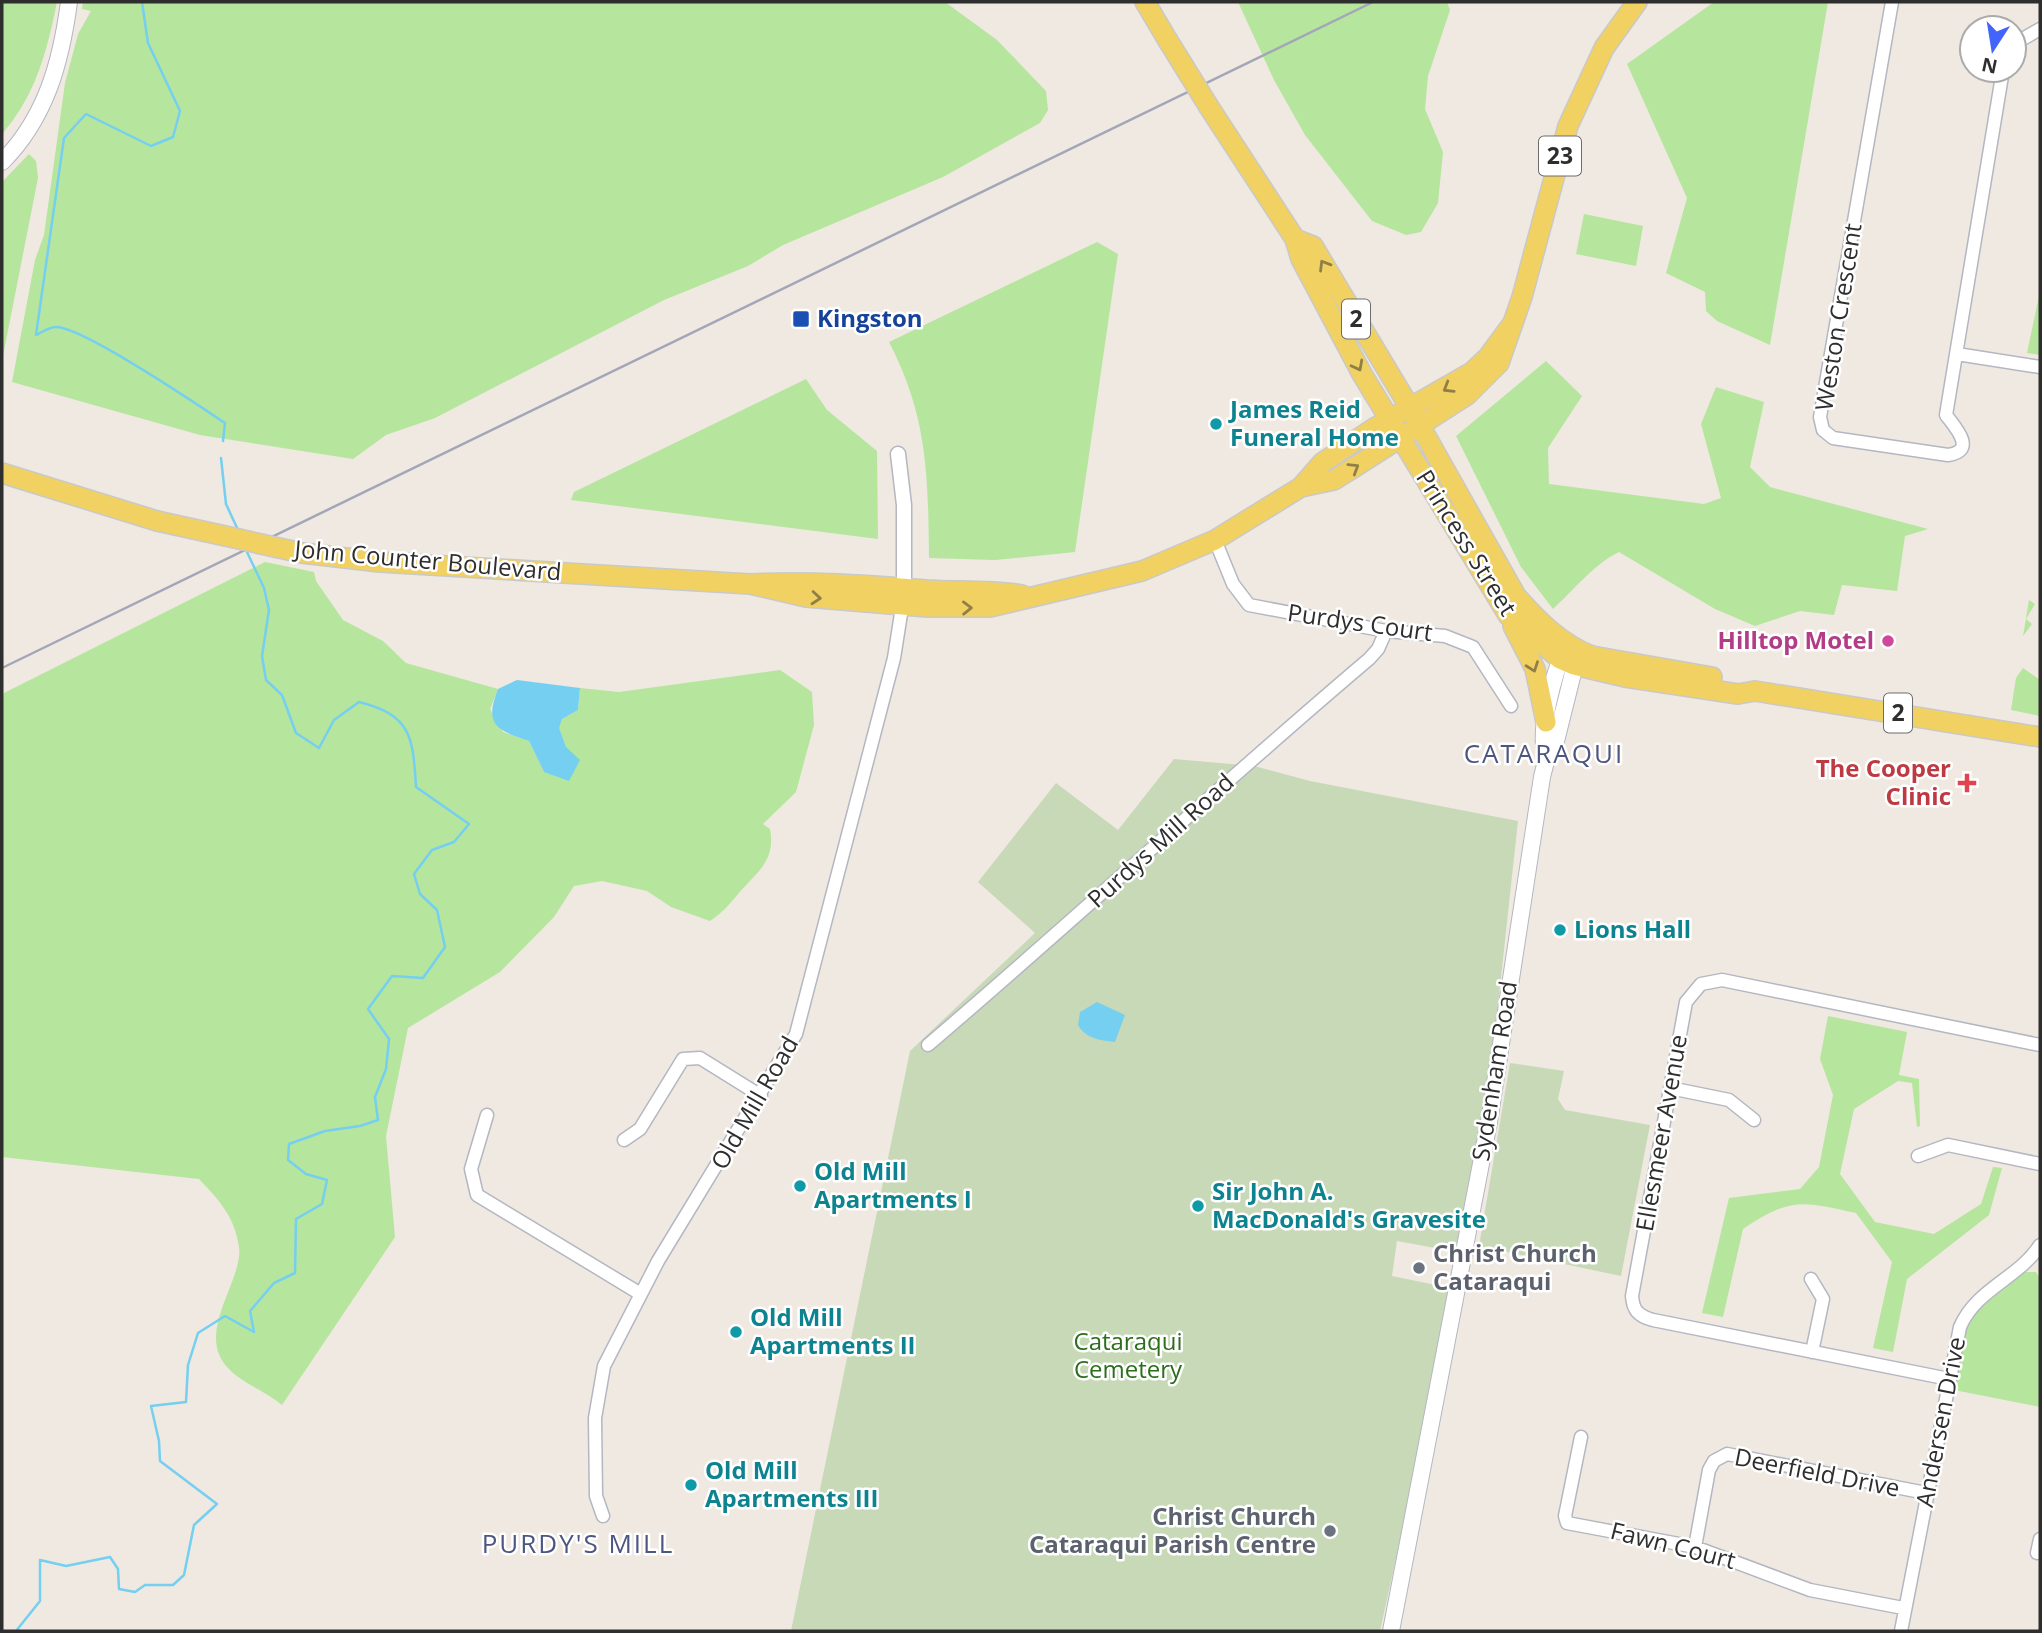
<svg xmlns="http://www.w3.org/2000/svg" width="2042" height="1633" font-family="'Open Sans',sans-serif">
<rect width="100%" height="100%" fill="#efe9e1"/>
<path fill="#b6e59e" d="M2,2H57C47,51 36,95 2,134Z
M83,2H945L997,40L1046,91L1048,110L1040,123L943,177L783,245L748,266L664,300L435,418L386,435L353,459L200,435L12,382L35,260L44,235L65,83L78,34L91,11L82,9Z
M1238,2H1447L1450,10L1428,76L1425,109L1443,152L1438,203L1421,232L1406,235L1372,221L1305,135L1274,80Z
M1714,2H1828L1770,345L1717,321L1706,311L1705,292L1666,273L1687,198L1627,64Z
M29,154L36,161L38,178L2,361V182Z
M1584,214L1643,226L1636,266L1576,254Z
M1097,242L1118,254L1075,552L995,560L929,558C928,476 928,417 889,342Z
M2040,291V355L2027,353Z
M1546,361L1582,396L1548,448L1549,484L1704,504L1721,498L1701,424L1716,387L1764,402L1750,467L1770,487L1928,529L1905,536L1897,591L1842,585L1834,615L1800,611L1755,626L1715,609L1619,552C1594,564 1574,590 1553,609L1521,567L1456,436Z
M806,379L827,410L877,451L878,539L571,500L574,492Z
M265,562L314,572L316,581L343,620L383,641L406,663L498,689L490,709L503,732L529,741L544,772L566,747L558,728L562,719L578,710L580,688L619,692L780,670L812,692L814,725L796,792L763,824L770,829C776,861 757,872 738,894C729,905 722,913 710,921L671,907L647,891L602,881L574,886L554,917L500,972L408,1028L386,1136L395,1237L282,1405C267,1392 242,1383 229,1369C193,1334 244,1280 239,1247C235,1217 219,1200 199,1179L2,1157V694Z
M2029,600L2035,604L2026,619L2032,624L2023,636Z
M2023,668L2040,680V716L2011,710L2016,678Z
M1828,1016L1907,1032L1899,1075L1919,1079L1920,1126L1917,1127L1912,1083L1898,1081L1854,1109L1840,1174L1875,1222L1934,1234L1981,1204L1993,1167L2002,1168L1989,1215L1907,1279L1893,1352L1873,1348L1892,1262L1856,1213C1802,1201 1791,1197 1743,1229L1723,1317L1702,1313L1729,1198L1800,1189L1819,1167L1833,1095L1820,1059Z
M2023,1272H2036L2040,1279V1407L1954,1390L1966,1328L1975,1312Z"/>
<path fill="#c8d9b8" d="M1174,759L1254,766L1310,781L1518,821L1486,1115L1462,1253L1397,1241L1392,1276L1455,1289L1380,1631H791L910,1051L1035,933L978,882L1056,783L1118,830Z
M1510,1063L1564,1071L1558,1099L1565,1110L1650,1125L1621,1276L1479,1246Z"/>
<path fill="#75cff0" d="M517,680L580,688L578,710L562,719L559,728L566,747L580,760L569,781L544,772L529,741C496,730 484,725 498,689Z
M1097,1002L1125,1015L1115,1042C1100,1040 1086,1039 1078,1025L1080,1012Z"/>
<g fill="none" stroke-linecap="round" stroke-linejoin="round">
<path stroke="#75cff0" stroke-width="2.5" d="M36,335L64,138L86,114L151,146L173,137L180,111L148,43L142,2
M36,335C42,332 50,327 56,327C83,327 198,405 225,423L223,441
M221,458L226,504L238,530
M16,1631L40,1601V1560L66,1566L110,1557L118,1569L119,1589L135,1592L145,1585H173L184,1575L194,1525L217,1504L160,1461L159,1441L151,1406L186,1402L188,1365L198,1333L225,1316L254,1332L250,1311L274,1283L295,1273L296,1219L322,1204L327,1180L306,1174L288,1160L289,1144L325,1131L360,1126L378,1120L375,1097L386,1069L389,1039L368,1009L392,976L423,978L445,947L437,910L420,894L414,874L432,850L454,842L469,824L416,787C413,738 412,715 359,702L334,720L319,748L296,733L282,695L266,680L262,656L269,610L264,588L247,552"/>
<g stroke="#b4b7c1" stroke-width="15">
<path id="minor" d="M1892,2L1820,417L1823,430L1833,438L1948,455C1977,451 1956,428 1946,415L2003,70
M2014,44L2040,29
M1957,354L2040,367
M1215,540L1233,584L1249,605L1386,631L1445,636L1473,647L1511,706
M928,1045C1077,918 1220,785 1369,659L1378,649L1386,631
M1670,1088L1729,1100L1754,1120
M487,1115L471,1169L477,1195L639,1293
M624,1140L640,1129L683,1059L700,1058L761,1096
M1918,1156L1948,1145L2040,1164
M1811,1279L1823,1299L1812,1352
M1949,1379L1653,1320C1638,1316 1633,1310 1632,1296L1686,1002L1701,984L1722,980L2040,1045
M1581,1437L1565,1516L1567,1523L1695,1547L1810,1590L1903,1608
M603,1516L596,1496L595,1418L604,1366L658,1261L796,1034L894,658L903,601
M1695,1547L1709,1470L1714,1461L1727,1454L1926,1493
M2037,1553L2040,1539
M1901,1631L1960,1327C1976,1289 2019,1278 2040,1245"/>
</g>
<g stroke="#b4b7c1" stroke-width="17">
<path id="tertiary" d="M898,454L904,505V588"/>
</g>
<g stroke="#b4b7c1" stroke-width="18">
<path id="secondary" d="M2,162C46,118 61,62 69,2
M1547,757C1536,735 1555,671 1565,648
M1391,1631L1489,1122L1542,777L1547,757L1554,749L1578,653"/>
</g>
<g stroke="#c9c9c9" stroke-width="22">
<path id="primary" d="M1145,2L1167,39
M1209,107L1295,239L1301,259L1362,374L1508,615L1560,659L1574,665L1625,677L1738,694L1755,691L2040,737
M1295,239L1313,246L1410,408L1516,596C1537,620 1562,645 1592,656L1712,677
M2,473L157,521
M1301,487L1334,480L1358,465L1467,395L1499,363L1522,297L1568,126L1604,48L1637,2
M380,562L750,584C809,581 867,585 926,590C959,592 990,590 1022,595
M750,584L806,597L927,607H990L1142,571L1215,540L1301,487L1322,463L1376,427L1472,372L1488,357L1513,323
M1513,626L1535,669L1546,722"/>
</g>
<use href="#minor" stroke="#fff" stroke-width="12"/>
<use href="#tertiary" stroke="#fff" stroke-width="14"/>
<use href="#secondary" stroke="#fff" stroke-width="16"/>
<use href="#primary" stroke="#f2d163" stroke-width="19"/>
<path stroke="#a3a6b8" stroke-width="2.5" d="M2,668L1373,2"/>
<g stroke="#c9c9c9" stroke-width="22" stroke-linecap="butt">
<path id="primary-bridge" d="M1167,39L1209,107
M157,521L302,553L380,562"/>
</g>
<use href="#primary-bridge" stroke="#f2d163" stroke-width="19"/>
</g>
<defs><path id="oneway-chevron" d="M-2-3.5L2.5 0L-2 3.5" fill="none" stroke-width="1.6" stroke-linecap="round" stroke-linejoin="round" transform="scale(1.75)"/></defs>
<g stroke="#908048">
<use href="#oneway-chevron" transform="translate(1324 265) rotate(-121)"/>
<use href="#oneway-chevron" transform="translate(1358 366) rotate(62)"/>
<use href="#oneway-chevron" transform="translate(1448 388) rotate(149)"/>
<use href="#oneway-chevron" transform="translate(1354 468) rotate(-32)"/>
<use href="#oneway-chevron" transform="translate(816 598) rotate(5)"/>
<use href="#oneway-chevron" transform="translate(967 608) rotate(-1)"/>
<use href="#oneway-chevron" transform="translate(1533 667) rotate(70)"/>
</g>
<rect fill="#1a4fb4" stroke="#fff" stroke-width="2.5" x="792" y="310" width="18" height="18" rx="3.5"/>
<g fill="#0f9aa8" stroke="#fff" stroke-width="2.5">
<circle cx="1216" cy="424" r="7"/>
<circle cx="1560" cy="930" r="7"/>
<circle cx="800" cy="1186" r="7"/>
<circle cx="1198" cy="1206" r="7"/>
<circle cx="736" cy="1332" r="7"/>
<circle cx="691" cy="1485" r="7"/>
</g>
<circle fill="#d1479c" stroke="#fff" stroke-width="2.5" cx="1888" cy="641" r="7"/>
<path fill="#e0444e" stroke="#fff" stroke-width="2.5" d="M1963.5 772.5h7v7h7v7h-7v7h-7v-7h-7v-7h7z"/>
<g fill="#6b7280" stroke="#fff" stroke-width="2.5">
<circle cx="1419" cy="1268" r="7"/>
<circle cx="1330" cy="1531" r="7"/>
</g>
<g text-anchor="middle" stroke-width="5" stroke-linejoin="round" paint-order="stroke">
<g fill="#fff" stroke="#6d6d6d" stroke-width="2">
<rect x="1539" y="136.5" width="42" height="39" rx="5"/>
<rect x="1342" y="299.5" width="28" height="39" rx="5"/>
<rect x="1884" y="693.5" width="28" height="39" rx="5"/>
</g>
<g font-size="23" font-weight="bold" fill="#2e2e2e">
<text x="1560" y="164">23</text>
<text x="1356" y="327">2</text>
<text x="1898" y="721">2</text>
</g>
<g font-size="24" fill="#2e2e2e" stroke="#fff">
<text transform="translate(1839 317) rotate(-81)" y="8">Weston Crescent</text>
<text transform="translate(1466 543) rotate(58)" y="8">Princess Street</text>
<text transform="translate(428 561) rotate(5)" y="8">John Counter Boulevard</text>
<text transform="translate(1360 623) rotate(8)" y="8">Purdys Court</text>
<text transform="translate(1161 841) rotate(-42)" y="8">Purdys Mill Road</text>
<text transform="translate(1495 1071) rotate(-81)" y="8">Sydenham Road</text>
<text transform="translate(755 1103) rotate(-60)" y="8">Old Mill Road</text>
<text transform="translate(1662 1133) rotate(-80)" y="8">Ellesmeer Avenue</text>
<text transform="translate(1941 1422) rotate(-79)" y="8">Andersen Drive</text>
<text transform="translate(1817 1473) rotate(11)" y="8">Deerfield Drive</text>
<text transform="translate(1673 1546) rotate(14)" y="8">Fawn Court</text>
</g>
<g font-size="24" font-weight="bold" fill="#164399" stroke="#fff" text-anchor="start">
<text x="817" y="327">Kingston</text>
</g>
<g font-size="24" font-weight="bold" fill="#0d838f" stroke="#fff" text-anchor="start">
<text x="1230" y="418">James Reid<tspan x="1230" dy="28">Funeral Home</tspan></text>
<text x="1574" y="938">Lions Hall</text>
<text x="814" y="1180">Old Mill<tspan x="814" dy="28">Apartments I</tspan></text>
<text x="1212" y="1200">Sir John A.<tspan x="1212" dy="28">MacDonald's Gravesite</tspan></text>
<text x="750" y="1326">Old Mill<tspan x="750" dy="28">Apartments II</tspan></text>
<text x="705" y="1479">Old Mill<tspan x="705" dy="28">Apartments III</tspan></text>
</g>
<g font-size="24" font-weight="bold" fill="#b23c85" stroke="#fff" text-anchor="end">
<text x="1874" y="649">Hilltop Motel</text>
</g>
<g font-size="24" font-weight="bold" fill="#be3a42" stroke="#fff" text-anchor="end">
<text x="1951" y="777">The Cooper<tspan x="1951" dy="28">Clinic</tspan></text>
</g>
<g font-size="24" font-weight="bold" fill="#5b616d" stroke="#fff" text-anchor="start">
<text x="1433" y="1262">Christ Church<tspan x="1433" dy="28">Cataraqui</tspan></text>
<text x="1316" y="1525" text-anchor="end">Christ Church<tspan x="1316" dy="28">Cataraqui Parish Centre</tspan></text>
</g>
<g font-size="24" fill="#2c6e1b" stroke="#fff">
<text x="1128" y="1350">Cataraqui<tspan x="1128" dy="28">Cemetery</tspan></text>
</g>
<g font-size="26" letter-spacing="2" fill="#4d5680" stroke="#fff">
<text x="1544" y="763">CATARAQUI</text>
<text x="578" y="1553">PURDY'S MILL</text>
</g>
</g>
<rect width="2042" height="1633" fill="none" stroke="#2e2e2e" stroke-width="7"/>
<g transform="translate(1993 49) rotate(192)"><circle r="33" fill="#ffffff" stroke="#ababab" stroke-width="2"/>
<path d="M0-5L12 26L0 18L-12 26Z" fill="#4264fb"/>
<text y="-10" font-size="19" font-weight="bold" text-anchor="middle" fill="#2e2e2e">N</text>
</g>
</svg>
